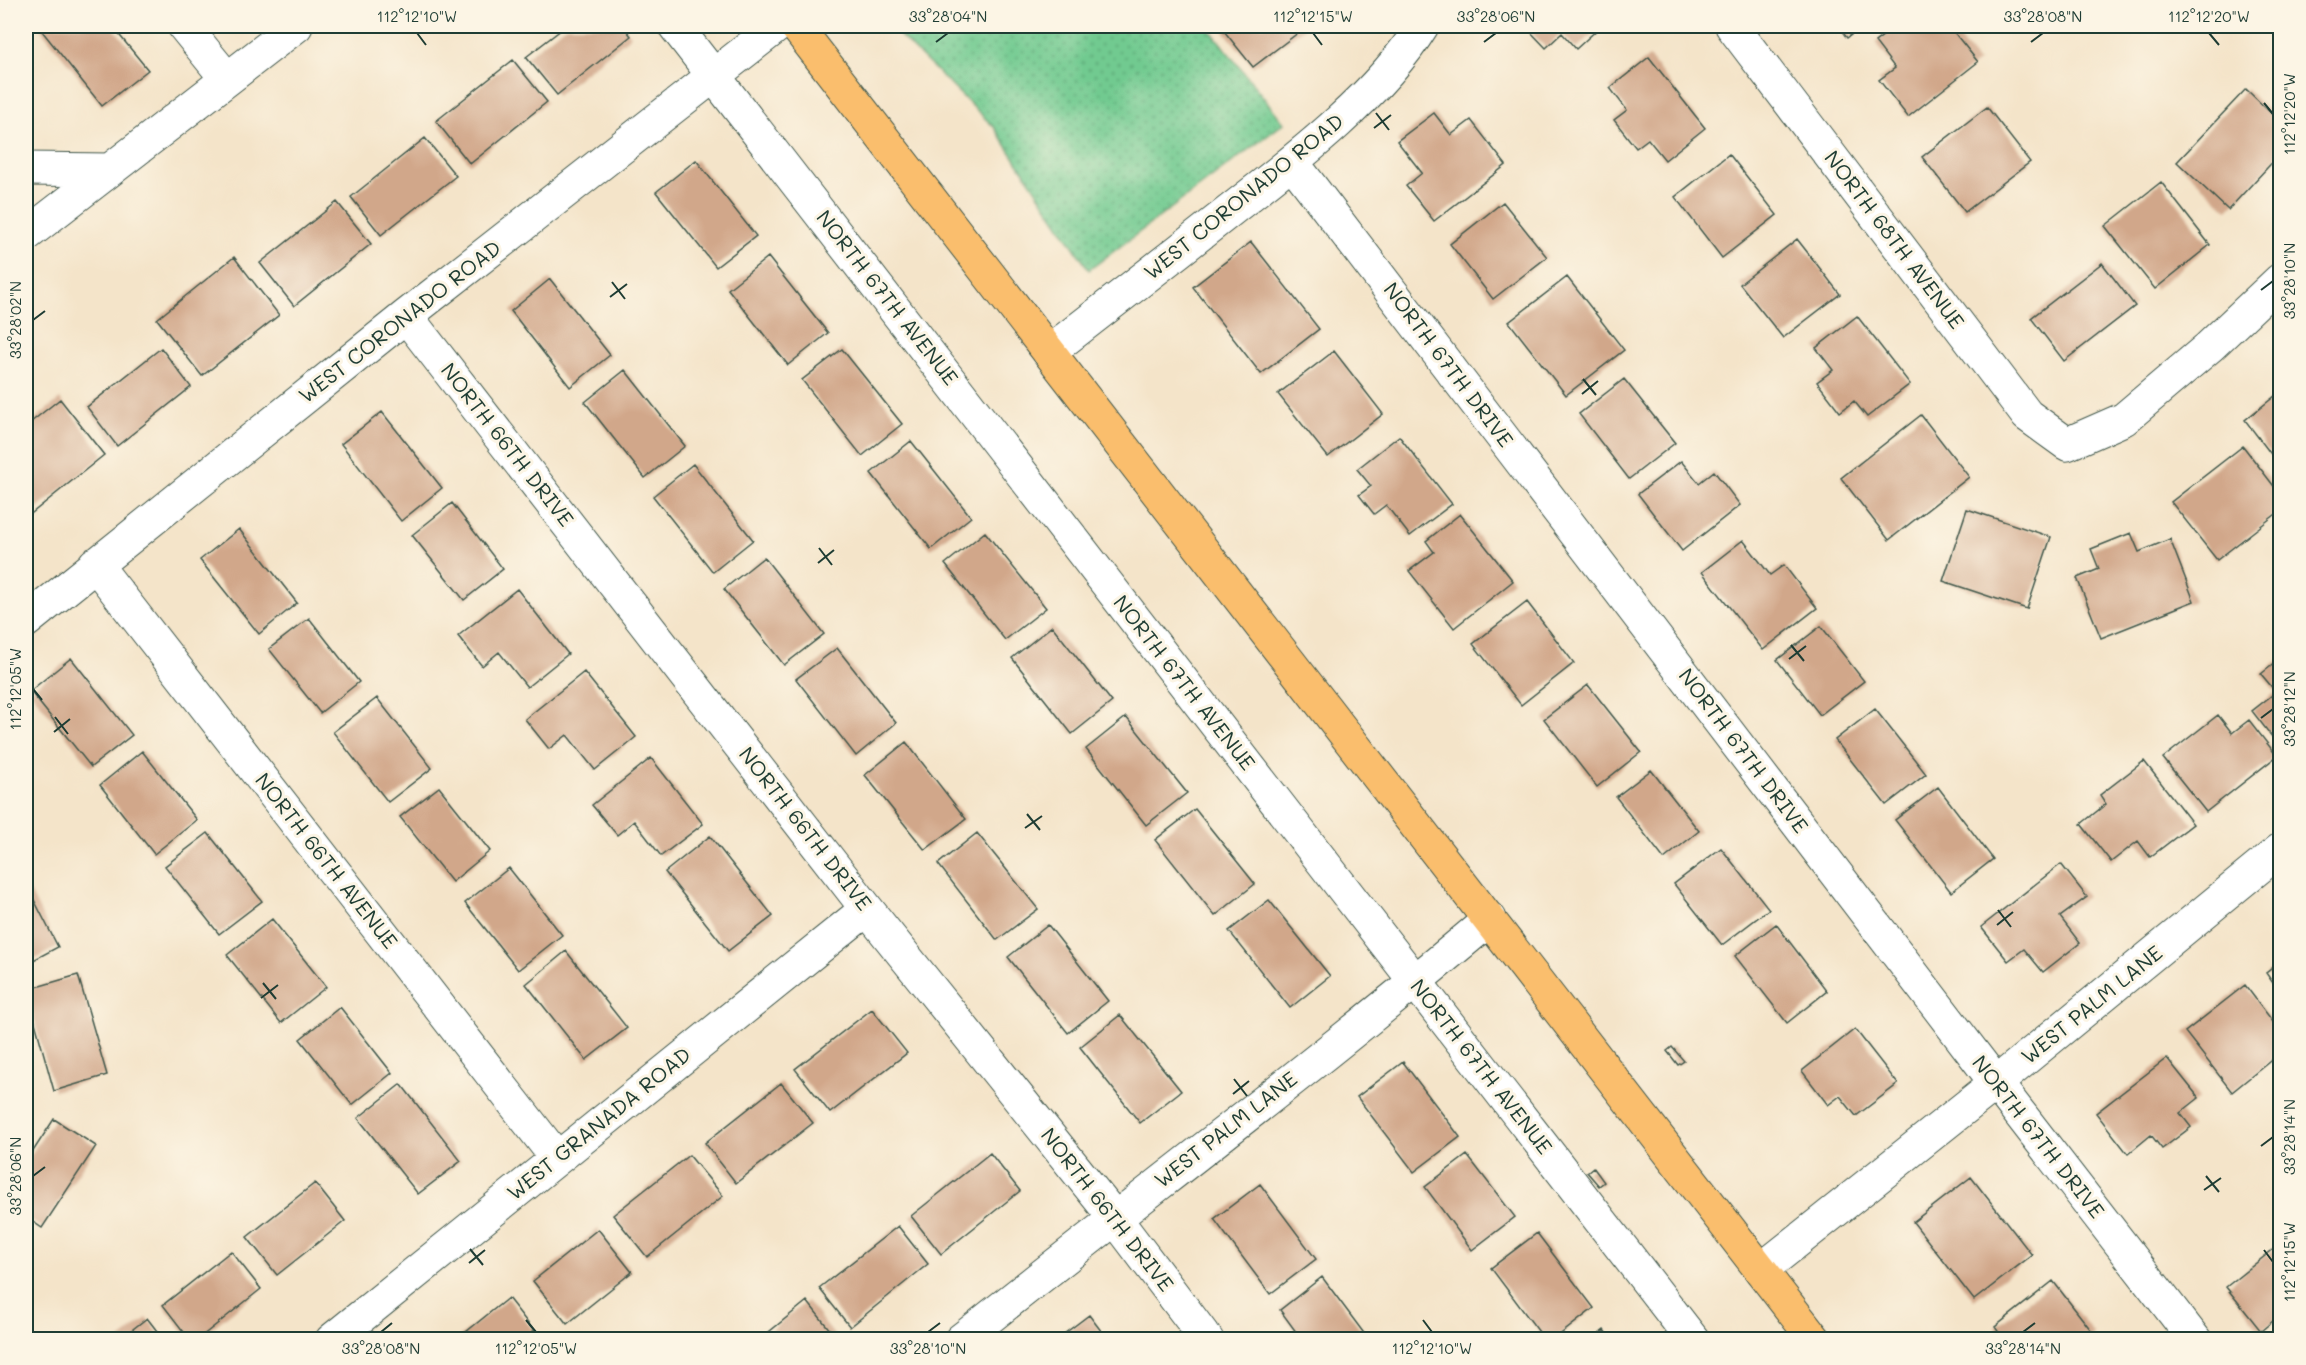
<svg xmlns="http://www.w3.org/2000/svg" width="2306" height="1365" font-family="Mali,sans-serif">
<defs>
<pattern id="grass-dots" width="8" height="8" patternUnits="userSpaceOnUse" patternTransform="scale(1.5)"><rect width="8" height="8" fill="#71ca90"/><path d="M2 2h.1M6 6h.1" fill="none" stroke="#5ca576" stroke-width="1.8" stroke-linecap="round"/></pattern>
</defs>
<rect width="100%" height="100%" fill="#fcf5e5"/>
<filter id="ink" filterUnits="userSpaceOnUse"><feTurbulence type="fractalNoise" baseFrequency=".0167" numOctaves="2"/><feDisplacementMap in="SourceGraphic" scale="12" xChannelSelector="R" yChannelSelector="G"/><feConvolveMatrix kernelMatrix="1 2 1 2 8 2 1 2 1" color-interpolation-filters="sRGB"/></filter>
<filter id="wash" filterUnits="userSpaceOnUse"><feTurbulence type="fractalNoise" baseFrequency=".008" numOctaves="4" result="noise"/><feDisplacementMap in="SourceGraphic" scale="24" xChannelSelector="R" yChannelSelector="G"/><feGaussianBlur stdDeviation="1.35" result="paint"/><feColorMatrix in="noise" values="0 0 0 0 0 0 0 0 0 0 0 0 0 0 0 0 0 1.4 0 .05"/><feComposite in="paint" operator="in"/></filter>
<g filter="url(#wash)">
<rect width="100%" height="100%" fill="#f4e4c9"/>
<path fill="url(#grass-dots)" stroke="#488462" stroke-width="1.5" d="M890,26H1207L1284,123L1089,270L994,127Z"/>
<g id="blocks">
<path fill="#d1a78a" d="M38,26H112L148,70L102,106Z
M566,26H623L631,36L557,95L526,57Z
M1220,26H1307L1253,67Z
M1525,26H1601L1576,49L1562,33L1546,48Z
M1838,26H1863L1847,38Z
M1896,26H1949L1978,62L1908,117L1879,80L1895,68L1875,42Z
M1649,57L1705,128L1665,160L1648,139L1636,148L1614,120L1627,110L1610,88Z
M513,60L547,102L470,164L436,121Z
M2246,89L2280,122V154L2228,210L2177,162Z
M1987,107L2030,162L1965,212L1922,157Z
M1434,113L1451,135L1471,120L1506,165L1434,221L1406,186L1422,173L1397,141Z
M425,138L456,176L381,235L351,197Z
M1729,154L1777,215L1722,258L1675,197Z
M696,160L756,236L716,267L656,192Z
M2161,182L2210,245L2155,289L2105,226Z
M337,202L371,244L294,306L260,263Z
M1503,202L1547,257L1493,299L1450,244Z
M1797,239L1840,294L1783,338L1740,284Z
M1251,242L1319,329L1261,374L1193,287Z
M234,257L279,315L202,376L157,319Z
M768,257L828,333L788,365L728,289Z
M2102,263L2135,306L2064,361L2031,318Z
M1567,277L1624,350L1566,395L1509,322Z
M550,279L610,355L570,387L511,311Z
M1857,316L1910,384L1867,417L1854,401L1840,412L1817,382L1833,370L1816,348Z
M161,348L191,387L117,446L87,407Z
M842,349L902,424L862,456L802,380Z
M1334,351L1383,414L1328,457L1278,394Z
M625,370L685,446L645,478L585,402Z
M1624,379L1675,443L1629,479L1579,414Z
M2280,392V466L2245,420Z
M60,399L104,455L27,517L26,426Z
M382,412L442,488L401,521L341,444Z
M1921,415L1969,477L1889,540L1841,478Z
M1399,436L1452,504L1410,536L1386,505L1374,514L1359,495L1371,486L1357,469Z
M911,441L971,517L931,549L871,473Z
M2243,446L2280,494V511L2217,560L2171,502Z
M1681,461L1699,483L1714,471L1740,505L1682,551L1638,494Z
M693,464L753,540L713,572L653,496Z
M452,503L503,569L464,600L412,535Z
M1967,509L2051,537L2027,609L1943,581Z
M1460,514L1513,581L1454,628L1409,571L1434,552L1426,541Z
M239,529L297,603L259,634L200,560Z
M985,532L1046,608L1005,640L945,564Z
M2131,533L2139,552L2170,539L2194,601L2101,638L2077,578L2099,569L2091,549Z
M1743,540L1770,575L1784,565L1817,608L1763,650L1702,572Z
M764,557L824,634L784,665L724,589Z
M517,589L568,654L527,687L499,652L482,666L458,636Z
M1527,602L1574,663L1521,705L1473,644Z
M309,618L359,682L320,713L269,649Z
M1052,626L1112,702L1072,734L1012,658Z
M1821,626L1864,681L1820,715L1777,660Z
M837,648L896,723L856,756L796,679Z
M71,658L132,735L91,767L30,691Z
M2280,659V747L2252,711L2276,692L2261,674Z
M584,672L636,737L595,770L567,735L549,749L525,719Z
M1588,685L1641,752L1597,787L1544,719Z
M377,698L432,768L388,802L333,732Z
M1875,709L1926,774L1886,805L1835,740Z
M2218,715L2232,733L2249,720L2277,756L2206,812L2163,758Z
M1126,717L1187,793L1146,825L1086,749Z
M906,742L966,819L925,850L865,775Z
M142,751L197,820L154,854L100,785Z
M651,758L703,824L661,856L634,821L617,835L592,805Z
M2144,761L2193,824L2150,857L2138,841L2111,862L2081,824L2106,804L2100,795Z
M1651,770L1699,831L1664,859L1616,797Z
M439,787L490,851L452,882L400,817Z
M1938,787L1993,859L1951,892L1895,820Z
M1195,809L1255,884L1215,916L1155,840Z
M208,833L262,901L219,934L165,866Z
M977,833L1038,909L997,940L938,864Z
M710,836L773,916L728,951L665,872Z
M1721,848L1769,909L1722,945L1674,884Z
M2061,864L2087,897L2060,917L2080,943L2043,972L2024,949L2008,961L1981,927Z
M509,868L562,935L518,970L465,903Z
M26,884L58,947L26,964Z
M1269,900L1330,976L1290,1008L1229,931Z
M272,919L326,987L281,1023L227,955Z
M1776,924L1827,991L1787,1023L1735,956Z
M1048,925L1108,1001L1068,1033L1008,957Z
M566,951L627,1028L586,1060L526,984Z
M2280,962V993L2266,973Z
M78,975L107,1075L54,1091L26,990Z
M2245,985L2280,1031V1053L2232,1092L2185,1032Z
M340,1007L392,1073L352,1105L300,1039Z
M872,1009L907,1053L830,1113L795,1069Z
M1120,1015L1181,1091L1140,1123L1080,1047Z
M1855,1029L1898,1084L1856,1116L1840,1096L1828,1105L1802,1071Z
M1672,1047L1684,1061L1678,1065L1667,1051Z
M2167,1058L2199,1098L2180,1113L2191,1127L2162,1149L2151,1135L2128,1154L2096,1113Z
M1403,1062L1460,1137L1414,1172L1357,1097Z
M781,1083L813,1123L736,1183L705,1143Z
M401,1084L461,1161L418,1194L358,1118Z
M54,1119L96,1146L42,1228L26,1217V1162Z
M990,1153L1020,1191L941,1254L911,1216Z
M689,1155L723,1196L647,1257L613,1215Z
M1467,1155L1515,1217L1472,1250L1425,1187Z
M1593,1167L1604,1182L1599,1186L1587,1172Z
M1971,1177L2032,1255L1974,1300L1913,1222Z
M315,1183L345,1221L277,1275L247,1237Z
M1260,1184L1316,1259L1270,1294L1214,1219Z
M898,1226L928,1264L850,1327L819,1288Z
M598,1229L632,1272L567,1324L533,1281Z
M1537,1233L1594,1308L1553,1340H1545L1491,1268Z
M2280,1244V1315L2261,1331L2226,1287Z
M231,1251L261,1289L197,1340H190L163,1305Z
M1322,1277L1369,1340H1302L1280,1310Z
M2053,1281L2094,1334L2087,1340H2004L1995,1327Z
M508,1298L541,1340H456Z
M807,1301L838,1340H759Z
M1089,1315L1108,1340H1056Z
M147,1318L164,1340H119Z
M1604,1330L1611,1340H1591Z"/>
</g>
</g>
<g filter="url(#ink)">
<use href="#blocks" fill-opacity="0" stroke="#3f564a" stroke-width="1.5"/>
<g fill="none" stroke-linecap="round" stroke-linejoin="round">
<g stroke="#3f564a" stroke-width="35">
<path id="minor" d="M184,26L227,79
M675,26L1693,1340
M1732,26L2027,415L2067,444L2124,419L2209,347L2280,280
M1292,162L1996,1083L2195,1340
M26,169L110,170
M26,235L296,26
M406,316L867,909L1114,1217L1207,1340
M1049,352C1112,303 1174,255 1236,206C1299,157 1381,93 1422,26
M95,564L556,1157
M26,621L406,316L777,26
M1761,1270L1996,1083L2280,850
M332,1340L867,909
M961,1340C1137,1199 1318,1064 1490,919"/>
</g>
<g stroke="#3f564a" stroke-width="35">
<path id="major" d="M796,26L1815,1340"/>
</g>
<use href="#minor" stroke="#fff" stroke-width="33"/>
<use href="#major" stroke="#fabe6d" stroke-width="33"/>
</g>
</g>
<path fill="none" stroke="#1f3d34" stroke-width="2" d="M417,33L426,45M1313,33L1322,45M2209,33L2219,45M936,42L948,33M1484,42L1496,33M2031,42L2043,33M2264,103L2273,114M1376,113L1389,130M1374,128L1391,115M612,282L625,299M2261,290L2273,281M610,297L627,284M33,320L45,311M1583,379L1596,395M1582,394L1598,381M819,548L832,565M818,563L834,550M1791,645L1804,661M1789,659L1806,646M33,689L42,700M55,717L68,734M2261,718L2273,709M54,732L70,719M1027,814L1040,830M1025,828L1042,816M1998,910L2011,927M1997,925L2013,912M263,983L276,999M261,998L278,985M1234,1079L1247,1096M1233,1094L1249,1081M2261,1146L2273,1137M33,1176L45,1167M2206,1176L2219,1192M2204,1190L2221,1178M470,1249L483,1265M2264,1250L2273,1262M469,1263L485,1250M526,1320L536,1332M1423,1320L1432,1332M381,1332L392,1323M928,1332L940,1323M2023,1332L2035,1323"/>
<g text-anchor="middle" stroke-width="6" stroke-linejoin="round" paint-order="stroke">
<g font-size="21" fill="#1f3d34" stroke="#fcf5e5">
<text transform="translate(1244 197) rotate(-39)" y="7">WEST CORONADO ROAD</text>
<text transform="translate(1894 240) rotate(53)" y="7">NORTH 68TH AVENUE</text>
<text transform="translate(887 298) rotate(52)" y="7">NORTH 67TH AVENUE</text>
<text transform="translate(400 322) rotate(-38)" y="7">WEST CORONADO ROAD</text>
<text transform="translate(1448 365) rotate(53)" y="7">NORTH 67TH DRIVE</text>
<text transform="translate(507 445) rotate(52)" y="7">NORTH 66TH DRIVE</text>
<text transform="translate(1184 683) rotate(52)" y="7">NORTH 67TH AVENUE</text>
<text transform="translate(1743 751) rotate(53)" y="7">NORTH 67TH DRIVE</text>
<text transform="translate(805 829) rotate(52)" y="7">NORTH 66TH DRIVE</text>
<text transform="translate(326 861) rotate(52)" y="7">NORTH 66TH AVENUE</text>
<text transform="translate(2092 1005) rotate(-39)" y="7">WEST PALM LANE</text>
<text transform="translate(1481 1067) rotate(52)" y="7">NORTH 67TH AVENUE</text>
<text transform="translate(599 1124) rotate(-39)" y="7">WEST GRANADA ROAD</text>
<text transform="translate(1226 1130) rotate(-38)" y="7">WEST PALM LANE</text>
<text transform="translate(2038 1137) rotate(52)" y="7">NORTH 67TH DRIVE</text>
<text transform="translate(1107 1210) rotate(52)" y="7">NORTH 66TH DRIVE</text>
</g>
</g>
<rect width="2306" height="1365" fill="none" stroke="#fcf5e5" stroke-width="66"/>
<rect x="33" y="33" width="2240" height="1299" fill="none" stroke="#1f3d34" stroke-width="2"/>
<g font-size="15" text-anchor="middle" fill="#1f3d34">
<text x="417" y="22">112°12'10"W</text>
<text x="948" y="22">33°28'04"N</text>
<text x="1313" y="22">112°12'15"W</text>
<text x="1496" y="22">33°28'06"N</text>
<text x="2043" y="22">33°28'08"N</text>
<text x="2209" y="22">112°12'20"W</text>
<text transform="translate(2290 114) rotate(-90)" y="5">112°12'20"W</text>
<text transform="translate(2290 281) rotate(-90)" y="5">33°28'10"N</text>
<text transform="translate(16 320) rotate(-90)" y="5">33°28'02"N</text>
<text transform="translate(16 689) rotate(-90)" y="5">112°12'05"W</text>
<text transform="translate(2290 709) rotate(-90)" y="5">33°28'12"N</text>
<text transform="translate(2290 1137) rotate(-90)" y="5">33°28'14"N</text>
<text transform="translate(16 1176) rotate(-90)" y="5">33°28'06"N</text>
<text transform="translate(2290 1262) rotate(-90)" y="5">112°12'15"W</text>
<text x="381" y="1354">33°28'08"N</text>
<text x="536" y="1354">112°12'05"W</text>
<text x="928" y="1354">33°28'10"N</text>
<text x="1432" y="1354">112°12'10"W</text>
<text x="2023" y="1354">33°28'14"N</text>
</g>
</svg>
